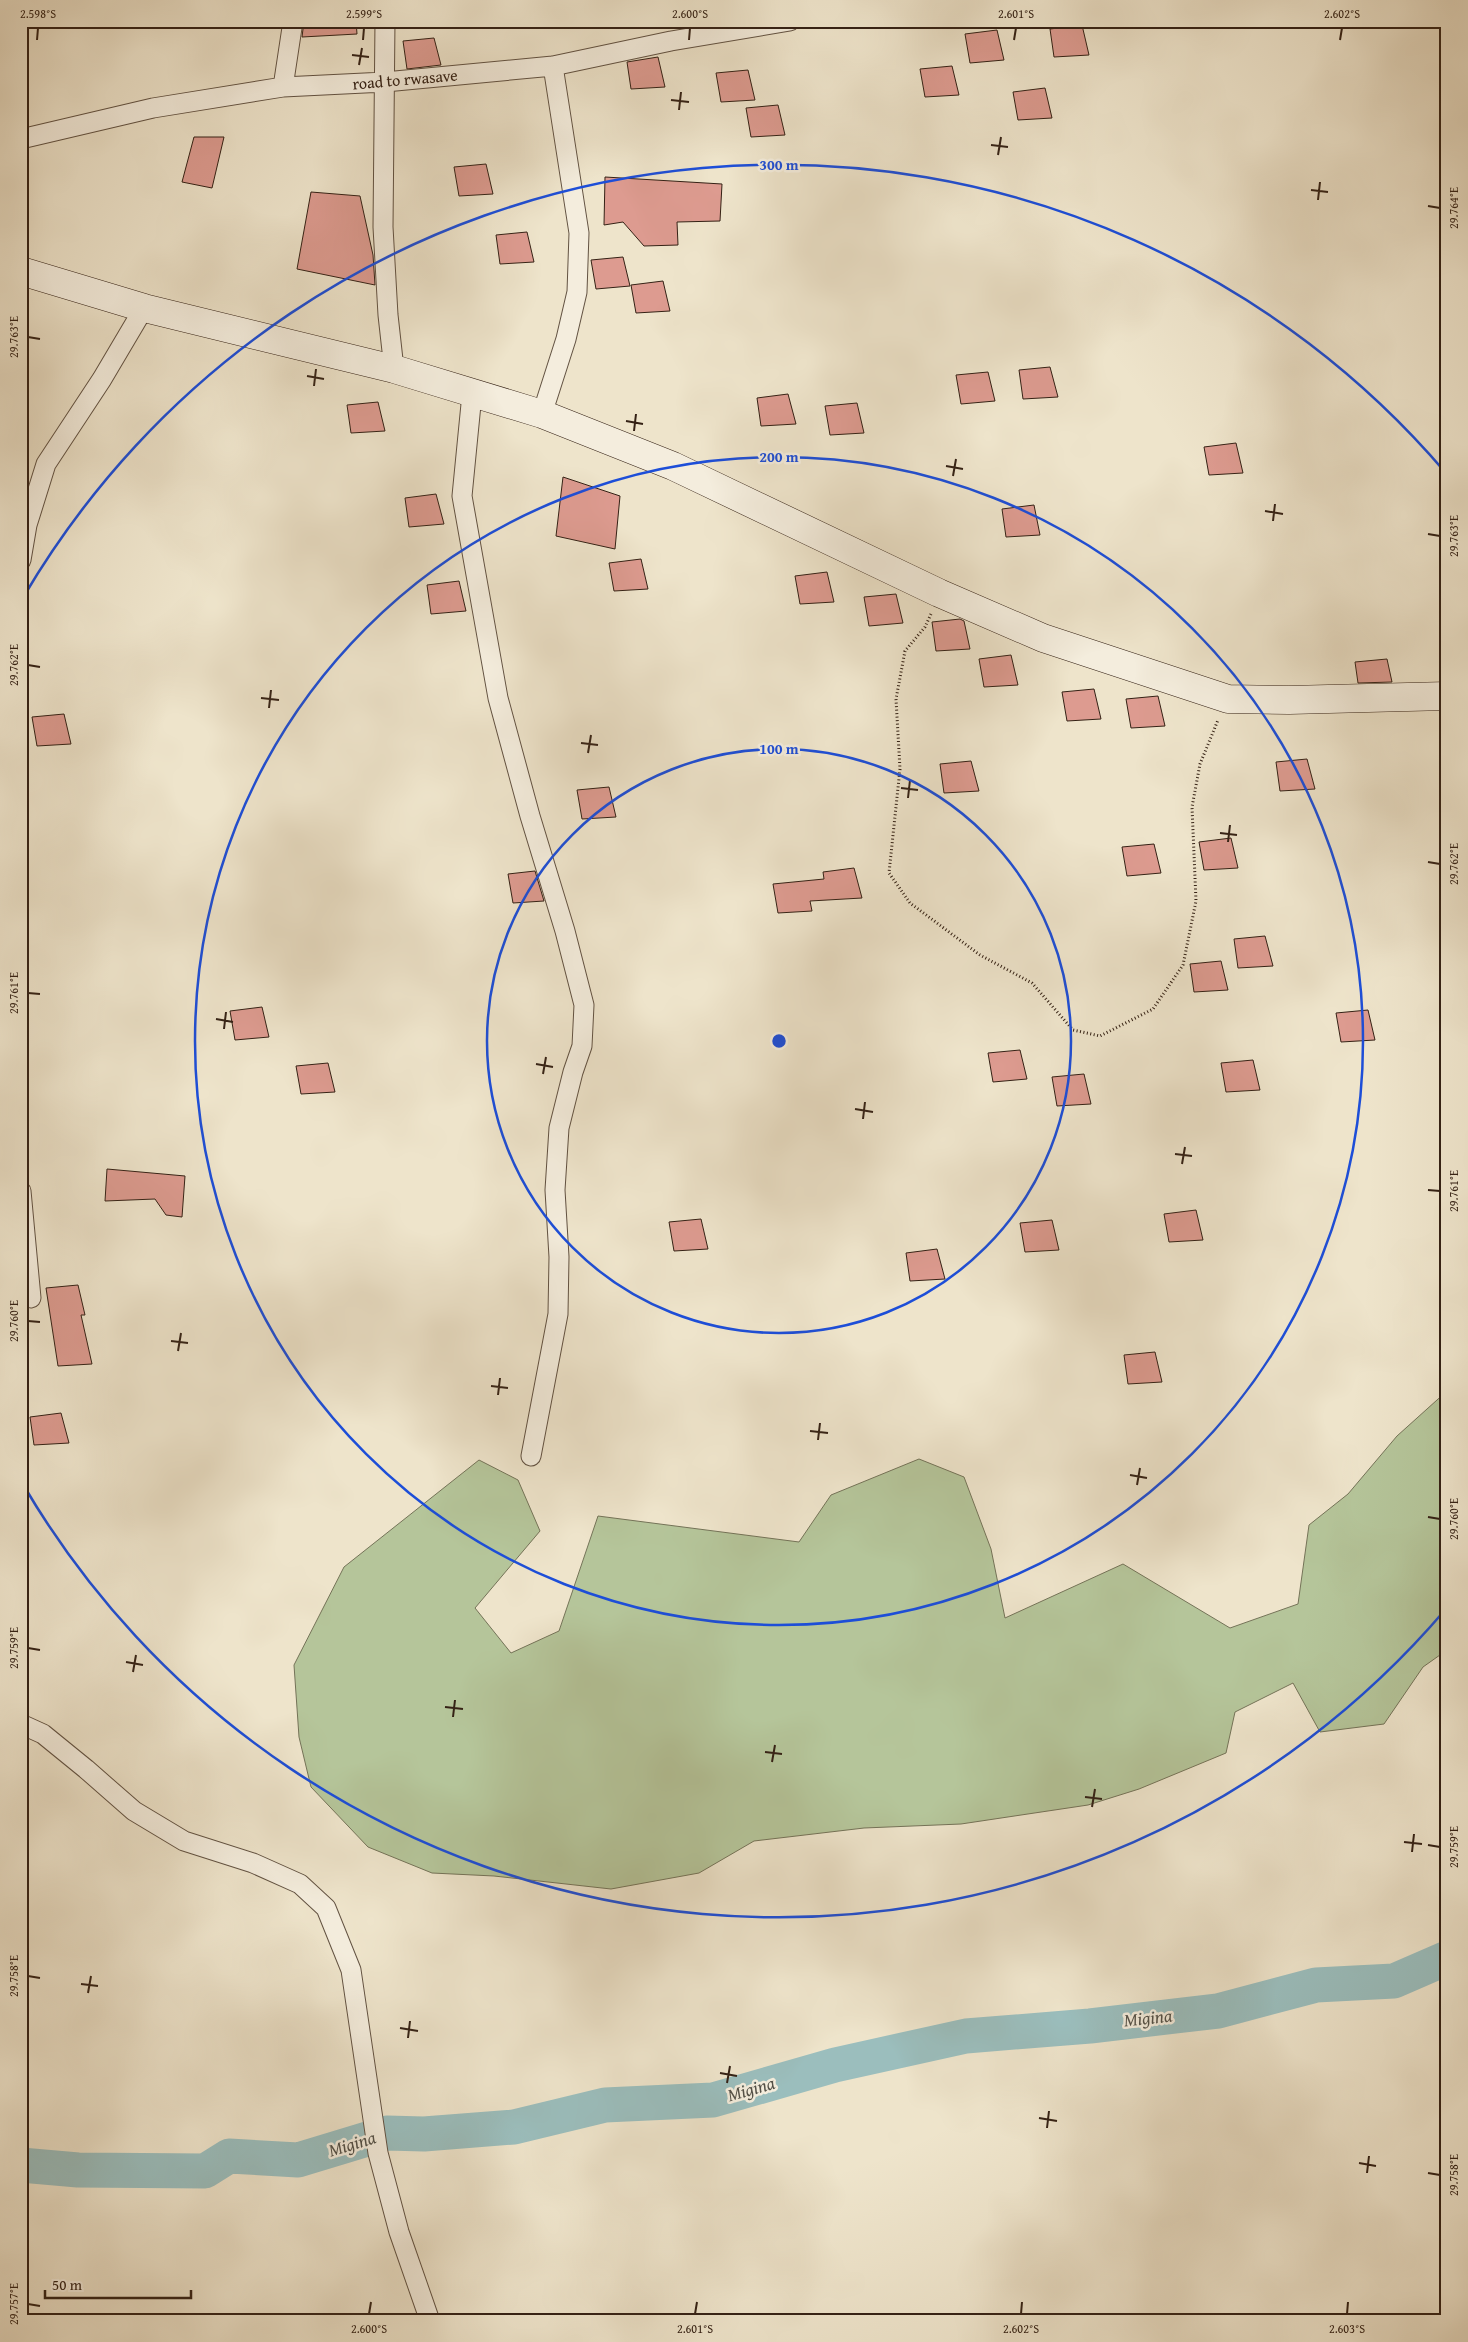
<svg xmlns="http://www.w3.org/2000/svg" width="1468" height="2342" font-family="'Gentium Book Plus',serif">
<rect width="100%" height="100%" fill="#eee4cb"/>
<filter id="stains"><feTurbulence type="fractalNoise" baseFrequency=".004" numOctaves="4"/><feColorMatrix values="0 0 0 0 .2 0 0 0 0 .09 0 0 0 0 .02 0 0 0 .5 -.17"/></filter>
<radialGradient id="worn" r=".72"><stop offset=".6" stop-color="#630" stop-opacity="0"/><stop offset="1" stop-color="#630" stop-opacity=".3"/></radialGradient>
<path fill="#b5c59a" stroke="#747358" d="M1447,1391V1650L1423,1667L1384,1724L1320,1732L1293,1683L1235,1712L1226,1753L1139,1789L1088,1805L961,1824L864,1828L754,1841L699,1873L611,1889L494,1876L432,1873L368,1847L311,1787L299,1737L294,1665L344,1567L479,1460L518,1480L540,1531L475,1608L511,1653L559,1631L598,1516L799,1542L831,1495L919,1459L964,1477L991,1549L1005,1618L1123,1564L1230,1628L1298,1604L1309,1525L1348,1494L1397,1436Z"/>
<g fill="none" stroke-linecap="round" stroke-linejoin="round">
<path stroke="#9bbebd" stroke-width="35" d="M21,2165L78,2170L205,2171L229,2156L298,2160L387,2133L424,2134L514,2127L605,2105L713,2100L835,2065L966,2036L1090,2026L1218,2011L1316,1985L1394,1981L1447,1958"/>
</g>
<path fill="#dd9b90" stroke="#342115" d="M304,21H356L357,34L302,37Z
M1082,25L1089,55L1054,57L1050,29Z
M997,30L1004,60L970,63L965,34Z
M434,38L441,65L407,69L403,41Z
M658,57L665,87L631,89L627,62Z
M952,66L959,95L925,97L920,69Z
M748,70L755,100L721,102L716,73Z
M1045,88L1052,118L1018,120L1013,92Z
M778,105L785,135L751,137L746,108Z
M194,137H224L212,188L182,182Z
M486,164L493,194L459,196L454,167Z
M605,177L722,184L720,221L677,222L678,245L644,246L623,222L604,225Z
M311,192L360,196L373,255L375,285L297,269Z
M527,232L534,262L500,264L496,235Z
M623,257L630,286L596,289L591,260Z
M663,281L670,311L636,313L631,285Z
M1050,367L1058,397L1023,399L1019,370Z
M988,372L995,401L961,404L956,375Z
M788,394L796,424L761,426L757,398Z
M378,402L385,431L351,433L347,405Z
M857,403L864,433L830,435L825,406Z
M1236,443L1243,473L1209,475L1204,447Z
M563,477L620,496L615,549L556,536Z
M436,494L444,524L409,527L405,498Z
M1034,505L1040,535L1006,537L1002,509Z
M641,559L648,589L614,591L609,563Z
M827,572L834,602L800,604L795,576Z
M459,581L466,611L431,614L427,585Z
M896,594L903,623L869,626L864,597Z
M960,619L964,621L970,649L936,651L932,622Z
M1011,655L1018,685L984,687L979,659Z
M1387,659L1392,682L1358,683L1355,662Z
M1094,689L1101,719L1067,721L1062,692Z
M1158,696L1165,726L1131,728L1126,699Z
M64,714L71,744L37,746L32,717Z
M1307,759L1315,789L1280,791L1276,762Z
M971,761L979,791L944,793L940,764Z
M609,787L616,817L582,819L577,790Z
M1231,838L1238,868L1204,870L1199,842Z
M1154,844L1161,873L1127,876L1122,847Z
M854,868L862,898L810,901L812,911L778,913L773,884L824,879L823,872Z
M535,871L544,901L513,903L508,874Z
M1265,936L1273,966L1238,968L1234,939Z
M1221,961L1228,990L1194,992L1190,964Z
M262,1007L269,1037L235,1040L230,1011Z
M1368,1010L1375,1040L1341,1042L1336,1013Z
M1020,1050L1027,1079L993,1082L988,1053Z
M1253,1060L1260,1090L1226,1092L1221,1063Z
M328,1063L335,1092L301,1094L296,1066Z
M1084,1074L1091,1104L1057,1106L1052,1077Z
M107,1169L185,1176L182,1217L166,1215L155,1199L105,1201Z
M1196,1210L1203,1240L1169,1242L1164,1214Z
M701,1219L708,1249L674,1251L669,1222Z
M1052,1220L1059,1250L1025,1252L1020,1223Z
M937,1249L945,1279L910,1281L906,1253Z
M78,1285L85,1315H81L92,1364L58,1366L46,1288Z
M1155,1352L1162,1382L1128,1384L1124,1355Z
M61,1413L69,1443L34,1445L30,1417Z"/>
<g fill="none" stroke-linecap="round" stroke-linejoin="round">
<g stroke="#625242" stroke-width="21">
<path id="minor" d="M385,21L383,227L388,315L394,369
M283,87L293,21
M21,139L153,108L283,87L385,82L553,66L671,41L790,21
M472,394L462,496L498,698L530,816L565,931L584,1005L582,1046L573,1072L559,1128L555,1190L559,1257L558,1314L531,1456
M542,414L566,339L577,292L579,233L553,66
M21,560L27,525L46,464L102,379L144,308
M21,1191L31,1298
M21,1724L43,1734L86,1769L134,1811L184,1841L253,1863L300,1884L326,1908L351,1970L378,2153L399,2232L430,2321"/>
</g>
<g stroke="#342115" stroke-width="29">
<path id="secondary" d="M21,271L144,308L394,369L542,414L673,466L939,593L1043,638L1228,699L1289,700L1447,696"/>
</g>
<path stroke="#342115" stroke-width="3" stroke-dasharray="1 2.5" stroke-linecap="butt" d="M931,614L925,627L905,651L896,699L900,769L889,873L910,903L980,955L1032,983L1073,1030L1100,1036L1153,1009L1183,965L1196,901L1192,807L1200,764L1218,720
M21,1337L27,1315"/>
<use href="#minor" stroke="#f4eddd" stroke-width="19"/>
<use href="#secondary" stroke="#f4eddd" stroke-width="28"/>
</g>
<path fill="none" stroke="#342115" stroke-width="2" d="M37,40L38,28M363,40L364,28M689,40L690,28M1014,40L1016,28M1340,40L1342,28M352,55L369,57M359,65L362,48M671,100L689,102M679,110L681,92M991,145L1008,147M998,155L1001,137M1311,190L1328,192M1318,200L1320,182M1428,206L1440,208M28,337L40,339M307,376L324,379M314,386L316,369M626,421L643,424M634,431L636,414M946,466L963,469M953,476L956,459M1265,511L1283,514M1273,521L1275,504M1428,534L1440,536M28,665L40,667M261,698L279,700M269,708L271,690M581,743L598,745M588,753L591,735M901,788L918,790M908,798L910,780M1220,833L1237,835M1228,842L1230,825M1428,862L1440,864M28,993L40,994M216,1019L233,1022M224,1029L226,1012M536,1064L553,1067M543,1074L546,1057M855,1109L873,1112M863,1119L865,1102M1175,1154L1192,1156M1182,1164L1185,1147M1428,1190L1440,1191M28,1321L40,1322M171,1341L188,1343M178,1351L181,1333M491,1386L508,1388M498,1395L500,1378M810,1431L828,1433M818,1440L820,1423M1130,1475L1147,1478M1137,1485L1140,1468M1428,1517L1440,1519M28,1648L40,1650M126,1662L143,1665M133,1672L136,1655M445,1707L463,1709M453,1717L455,1700M765,1752L782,1754M772,1762L775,1745M1085,1797L1102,1799M1092,1807L1095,1789M1404,1842L1422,1844M1428,1845L1440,1847M1412,1852L1414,1834M28,1976L40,1978M81,1984L98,1986M88,1993L91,1976M400,2028L418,2031M408,2038L410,2021M720,2073L737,2076M727,2083L730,2066M1039,2118L1057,2121M1047,2128L1049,2111M1359,2163L1376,2166M1367,2173L1369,2156M1428,2173L1440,2175M28,2304L40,2306M369,2314L371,2302M695,2314L697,2302M1021,2314L1022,2302M1347,2314L1348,2302"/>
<g fill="none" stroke="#1d4ed8" stroke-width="2.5">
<circle cx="779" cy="1041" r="292"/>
<circle cx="779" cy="1041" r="584"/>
<path d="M1445 1610A876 876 0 0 1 24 1486M24 596A876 876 0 0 1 1445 472"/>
</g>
<g text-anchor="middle" stroke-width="5" stroke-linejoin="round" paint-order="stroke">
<g font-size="16" fill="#342115" stroke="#f4eddd">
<text transform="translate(405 79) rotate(-5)" y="6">road to rwasave</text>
</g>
<g font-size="18" font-style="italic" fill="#535047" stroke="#f4eddd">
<text transform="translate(1148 2018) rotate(-6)" y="6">Migina</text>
<text transform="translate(751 2089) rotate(-16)" y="6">Migina</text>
<text transform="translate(352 2144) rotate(-17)" y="6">Migina</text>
</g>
</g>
<circle cx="779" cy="1041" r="8" fill="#1d4ed8" stroke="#f4eddd" stroke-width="2.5"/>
<g font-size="15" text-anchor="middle" font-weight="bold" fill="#1d4ed8" stroke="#f4eddd" stroke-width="5" stroke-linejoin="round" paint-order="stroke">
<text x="779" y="170">300 m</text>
<text x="779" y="462">200 m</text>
<text x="779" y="754">100 m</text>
</g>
<rect width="1468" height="2342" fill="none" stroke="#eee4cb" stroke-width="55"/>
<path d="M45 2290v8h146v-8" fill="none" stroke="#342115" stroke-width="2.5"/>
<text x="52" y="2290" font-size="15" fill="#342115" stroke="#f4eddd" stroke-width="4" paint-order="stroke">50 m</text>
<rect x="28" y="28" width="1412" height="2286" fill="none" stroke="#342115" stroke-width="2"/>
<g font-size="12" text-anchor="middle" fill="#342115">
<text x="38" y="18">2.598°S</text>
<text x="364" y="18">2.599°S</text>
<text x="690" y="18">2.600°S</text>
<text x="1016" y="18">2.601°S</text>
<text x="1342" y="18">2.602°S</text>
<text transform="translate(1454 208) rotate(-90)" y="4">29.764°E</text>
<text transform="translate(14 337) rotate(-90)" y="4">29.763°E</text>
<text transform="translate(1454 536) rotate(-90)" y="4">29.763°E</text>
<text transform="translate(14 665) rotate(-90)" y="4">29.762°E</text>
<text transform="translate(1454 864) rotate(-90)" y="4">29.762°E</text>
<text transform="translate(14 993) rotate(-90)" y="4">29.761°E</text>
<text transform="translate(1454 1191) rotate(-90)" y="4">29.761°E</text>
<text transform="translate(14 1321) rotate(-90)" y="4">29.760°E</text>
<text transform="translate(1454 1519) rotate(-90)" y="4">29.760°E</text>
<text transform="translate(14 1648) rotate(-90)" y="4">29.759°E</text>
<text transform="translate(1454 1847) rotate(-90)" y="4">29.759°E</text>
<text transform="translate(14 1976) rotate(-90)" y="4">29.758°E</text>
<text transform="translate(1454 2175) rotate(-90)" y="4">29.758°E</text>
<text transform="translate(14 2304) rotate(-90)" y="4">29.757°E</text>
<text x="369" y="2333">2.600°S</text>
<text x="695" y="2333">2.601°S</text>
<text x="1021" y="2333">2.602°S</text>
<text x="1347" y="2333">2.603°S</text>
</g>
<rect width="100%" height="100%" filter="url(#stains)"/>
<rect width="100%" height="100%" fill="url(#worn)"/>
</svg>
